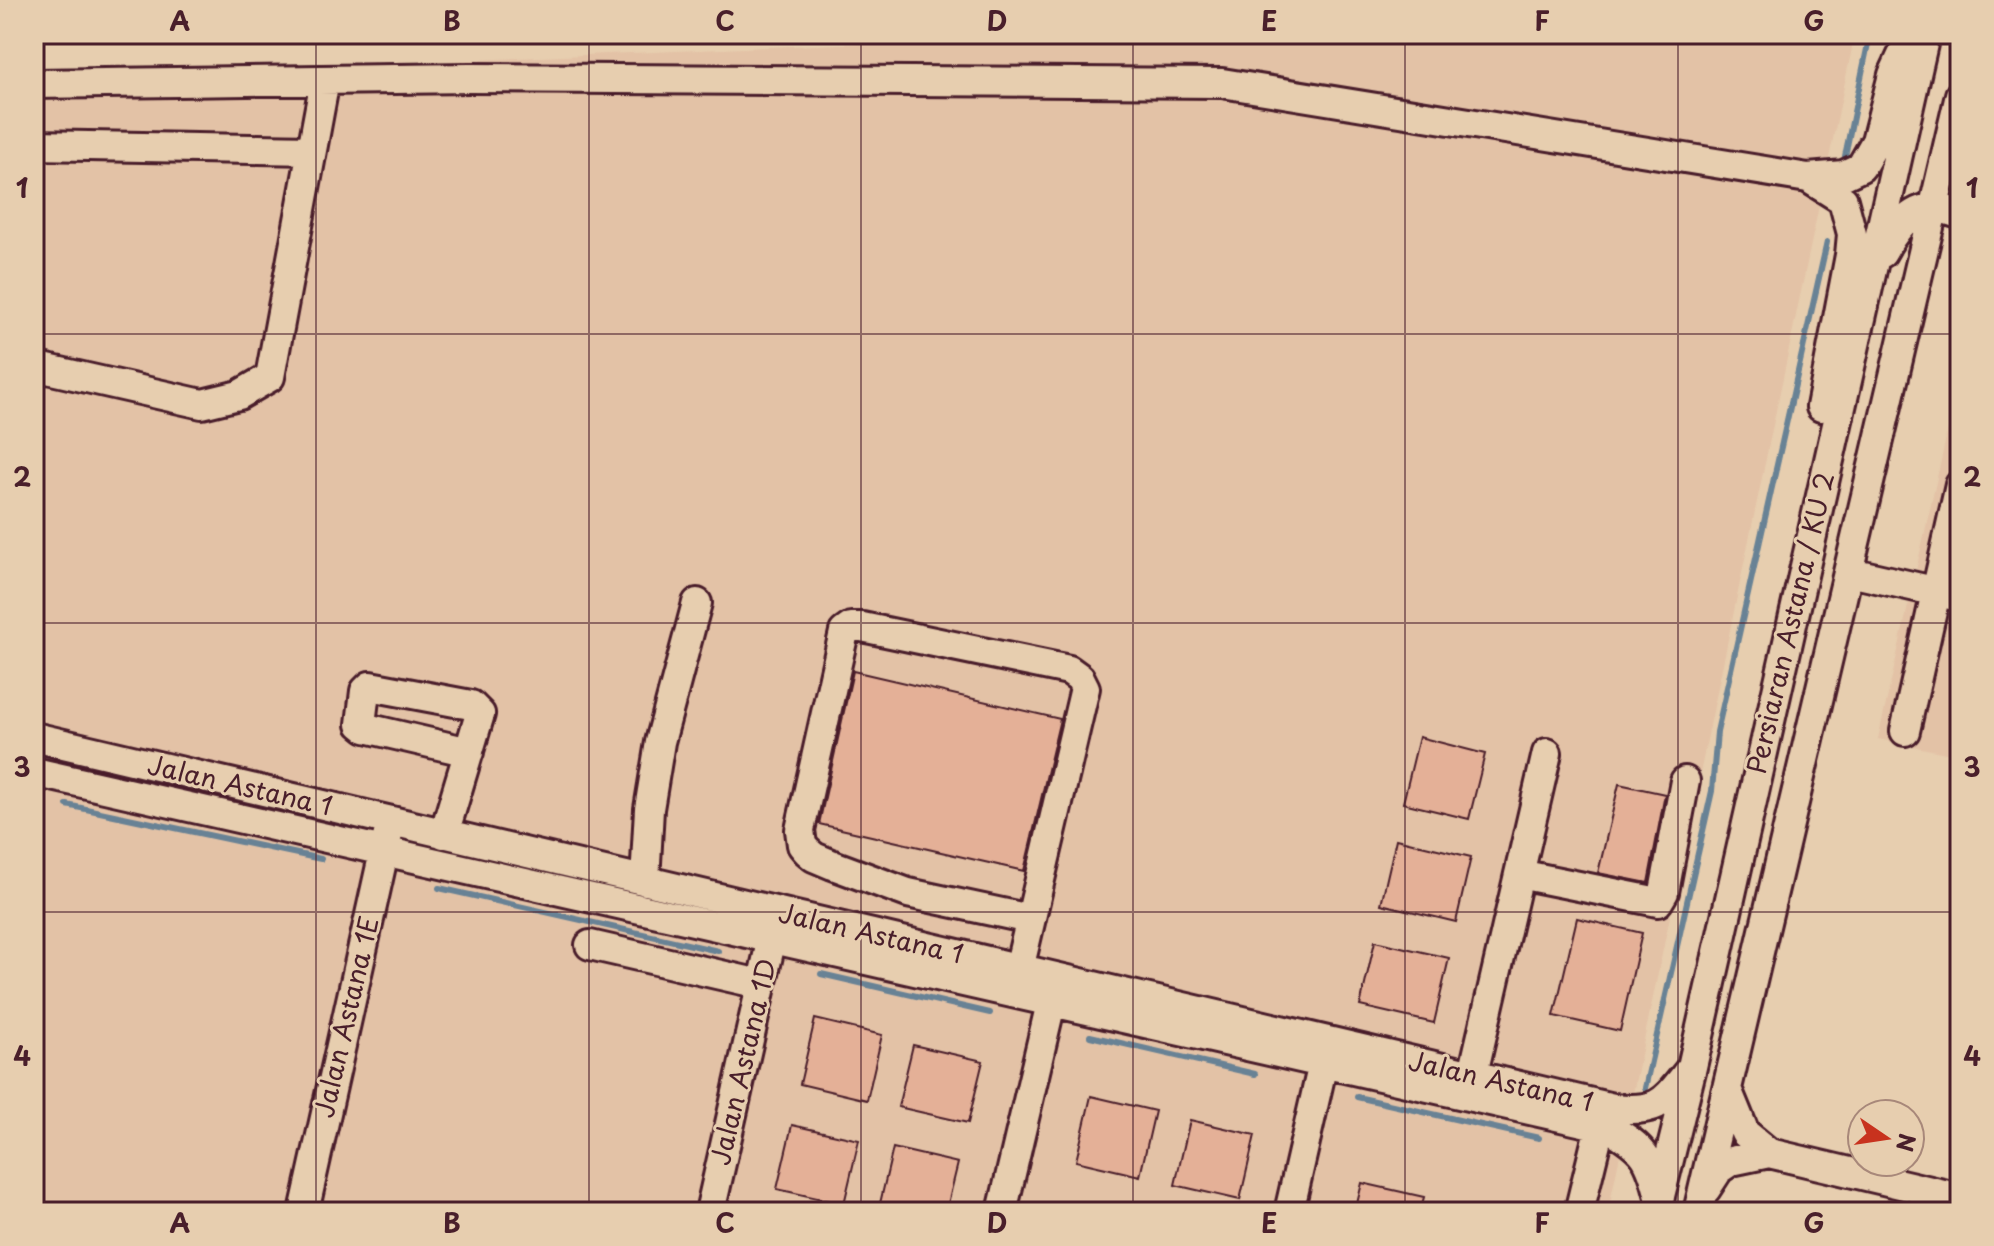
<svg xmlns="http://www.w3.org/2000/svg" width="1994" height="1246" font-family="'Playpen Sans',sans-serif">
<rect width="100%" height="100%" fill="#e7ceaf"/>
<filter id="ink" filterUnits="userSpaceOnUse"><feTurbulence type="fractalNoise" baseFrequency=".0125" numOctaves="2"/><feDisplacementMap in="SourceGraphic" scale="16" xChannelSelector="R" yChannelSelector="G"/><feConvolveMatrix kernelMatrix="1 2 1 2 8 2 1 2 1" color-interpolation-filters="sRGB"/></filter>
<g filter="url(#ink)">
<path fill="#e3c2a6" d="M1068,34H1855L1608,1212H34V79Z
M1960,376V756L1878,739Z"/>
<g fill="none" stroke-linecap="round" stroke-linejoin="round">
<path stroke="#678295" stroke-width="6" d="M1845,156L1870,34
M67,805L321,859
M439,888L718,951
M821,974L990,1013
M1090,1036L1255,1074
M1645,1088L1712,791L1717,732L1827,242
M1357,1097L1539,1138
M1763,1210L1773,1212"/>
</g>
<path fill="#e4b097" stroke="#4a1f2b" stroke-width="2" d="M853,671L1060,719L1024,871L819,824Z
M1419,737L1485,754L1469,819L1403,803Z
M1619,784L1665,794L1648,883L1598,873Z
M1396,839L1471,857L1456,922L1381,904Z
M1577,918L1642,933L1620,1031L1554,1016Z
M1375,941L1449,958L1434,1023L1360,1006Z
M815,1019L882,1035L867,1100L800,1084Z
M913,1045L983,1061L968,1123L898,1107Z
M1091,1096L1155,1111L1140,1176L1076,1161Z
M1190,1120L1255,1135L1240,1200L1175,1185Z
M792,1125L859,1140L844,1204L777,1189Z
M893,1148L958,1163L946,1212H878Z
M1362,1183L1424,1197L1420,1212H1355Z"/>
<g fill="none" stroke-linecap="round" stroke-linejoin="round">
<g stroke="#4a1f2b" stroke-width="34">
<path id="minor" d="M34,84L470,78L1222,83L1808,178L1844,175L1861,167L1876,141L1893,75L1912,34
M34,145L312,150
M1808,178L1843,200L1852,234L1850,255L1821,407
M1882,253C1893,233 1909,208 1934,208C1942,208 1952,212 1960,214
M34,366L202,404L239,395L270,377L325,80
M1850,572L1960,597
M1905,731L1960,485
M34,737L1613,1108C1661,1113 1664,1101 1692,1067
M34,772L1610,1128C1645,1149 1650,1157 1660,1197
M444,834L480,714L471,705L370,686L365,691L361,724L366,728L469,752
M1519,874L1658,902L1664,892L1685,781
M645,881L649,809L660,742L697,603
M590,945L760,984
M1019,969L1085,688L1080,678L1069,670L862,627H851L844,632L800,830L802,845L807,851L814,857L833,865L908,893L1030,919
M1727,1089L1745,1133L1769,1153
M1469,1091L1547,753
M1706,1189L1719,1169L1731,1161L1769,1153L1960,1198
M1660,1196L1692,1067L1925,35
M304,1212L388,834
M710,1212L776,920
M1002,1212L1055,986
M1289,1212L1327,1046
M1579,1212L1600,1126
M1698,1212L1960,95"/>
</g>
<use href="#minor" stroke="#e7ceaf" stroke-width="28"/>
</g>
</g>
<path fill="none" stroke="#4a1f2b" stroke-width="2" stroke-opacity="0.55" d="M316,34V1212M589,34V1212M861,34V1212M1133,34V1212M1405,34V1212M1678,34V1212M34,334H1960M34,623H1960M34,912H1960"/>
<g text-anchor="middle" stroke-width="6" stroke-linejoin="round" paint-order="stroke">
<g font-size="26" fill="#4a1f2b" stroke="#e7ceaf">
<text transform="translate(1791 623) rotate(-77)" y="9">Persiaran Astana / KU 2</text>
<text transform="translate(240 786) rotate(13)" y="9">Jalan Astana 1</text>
<text transform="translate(871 934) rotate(13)" y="9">Jalan Astana 1</text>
<text transform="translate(347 1017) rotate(-77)" y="9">Jalan Astana 1E</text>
<text transform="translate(744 1062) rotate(-77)" y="9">Jalan Astana 1D</text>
<text transform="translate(1501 1082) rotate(13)" y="9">Jalan Astana 1</text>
</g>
</g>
<rect width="1994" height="1246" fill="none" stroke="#e7ceaf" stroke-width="88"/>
<g transform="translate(1886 1138) rotate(103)"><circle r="38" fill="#e7ceaf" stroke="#a8887a" stroke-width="2"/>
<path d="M0-6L14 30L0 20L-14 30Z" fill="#c8321e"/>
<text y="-12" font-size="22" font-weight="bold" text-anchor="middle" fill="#4a1f2b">N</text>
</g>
<rect x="44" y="44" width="1906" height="1158" fill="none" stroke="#4a1f2b" stroke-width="3"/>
<g font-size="26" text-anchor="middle" font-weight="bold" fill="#4a1f2b">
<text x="180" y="31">A</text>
<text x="452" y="31">B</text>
<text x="725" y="31">C</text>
<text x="997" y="31">D</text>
<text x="1269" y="31">E</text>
<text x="1542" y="31">F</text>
<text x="1814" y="31">G</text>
<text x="22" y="198">1</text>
<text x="1972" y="198">1</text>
<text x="22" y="487">2</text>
<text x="1972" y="487">2</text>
<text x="22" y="777">3</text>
<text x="1972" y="777">3</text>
<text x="22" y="1066">4</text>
<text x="1972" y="1066">4</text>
<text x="180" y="1233">A</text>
<text x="452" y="1233">B</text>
<text x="725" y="1233">C</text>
<text x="997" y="1233">D</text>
<text x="1269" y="1233">E</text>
<text x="1542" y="1233">F</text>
<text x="1814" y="1233">G</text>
</g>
</svg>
